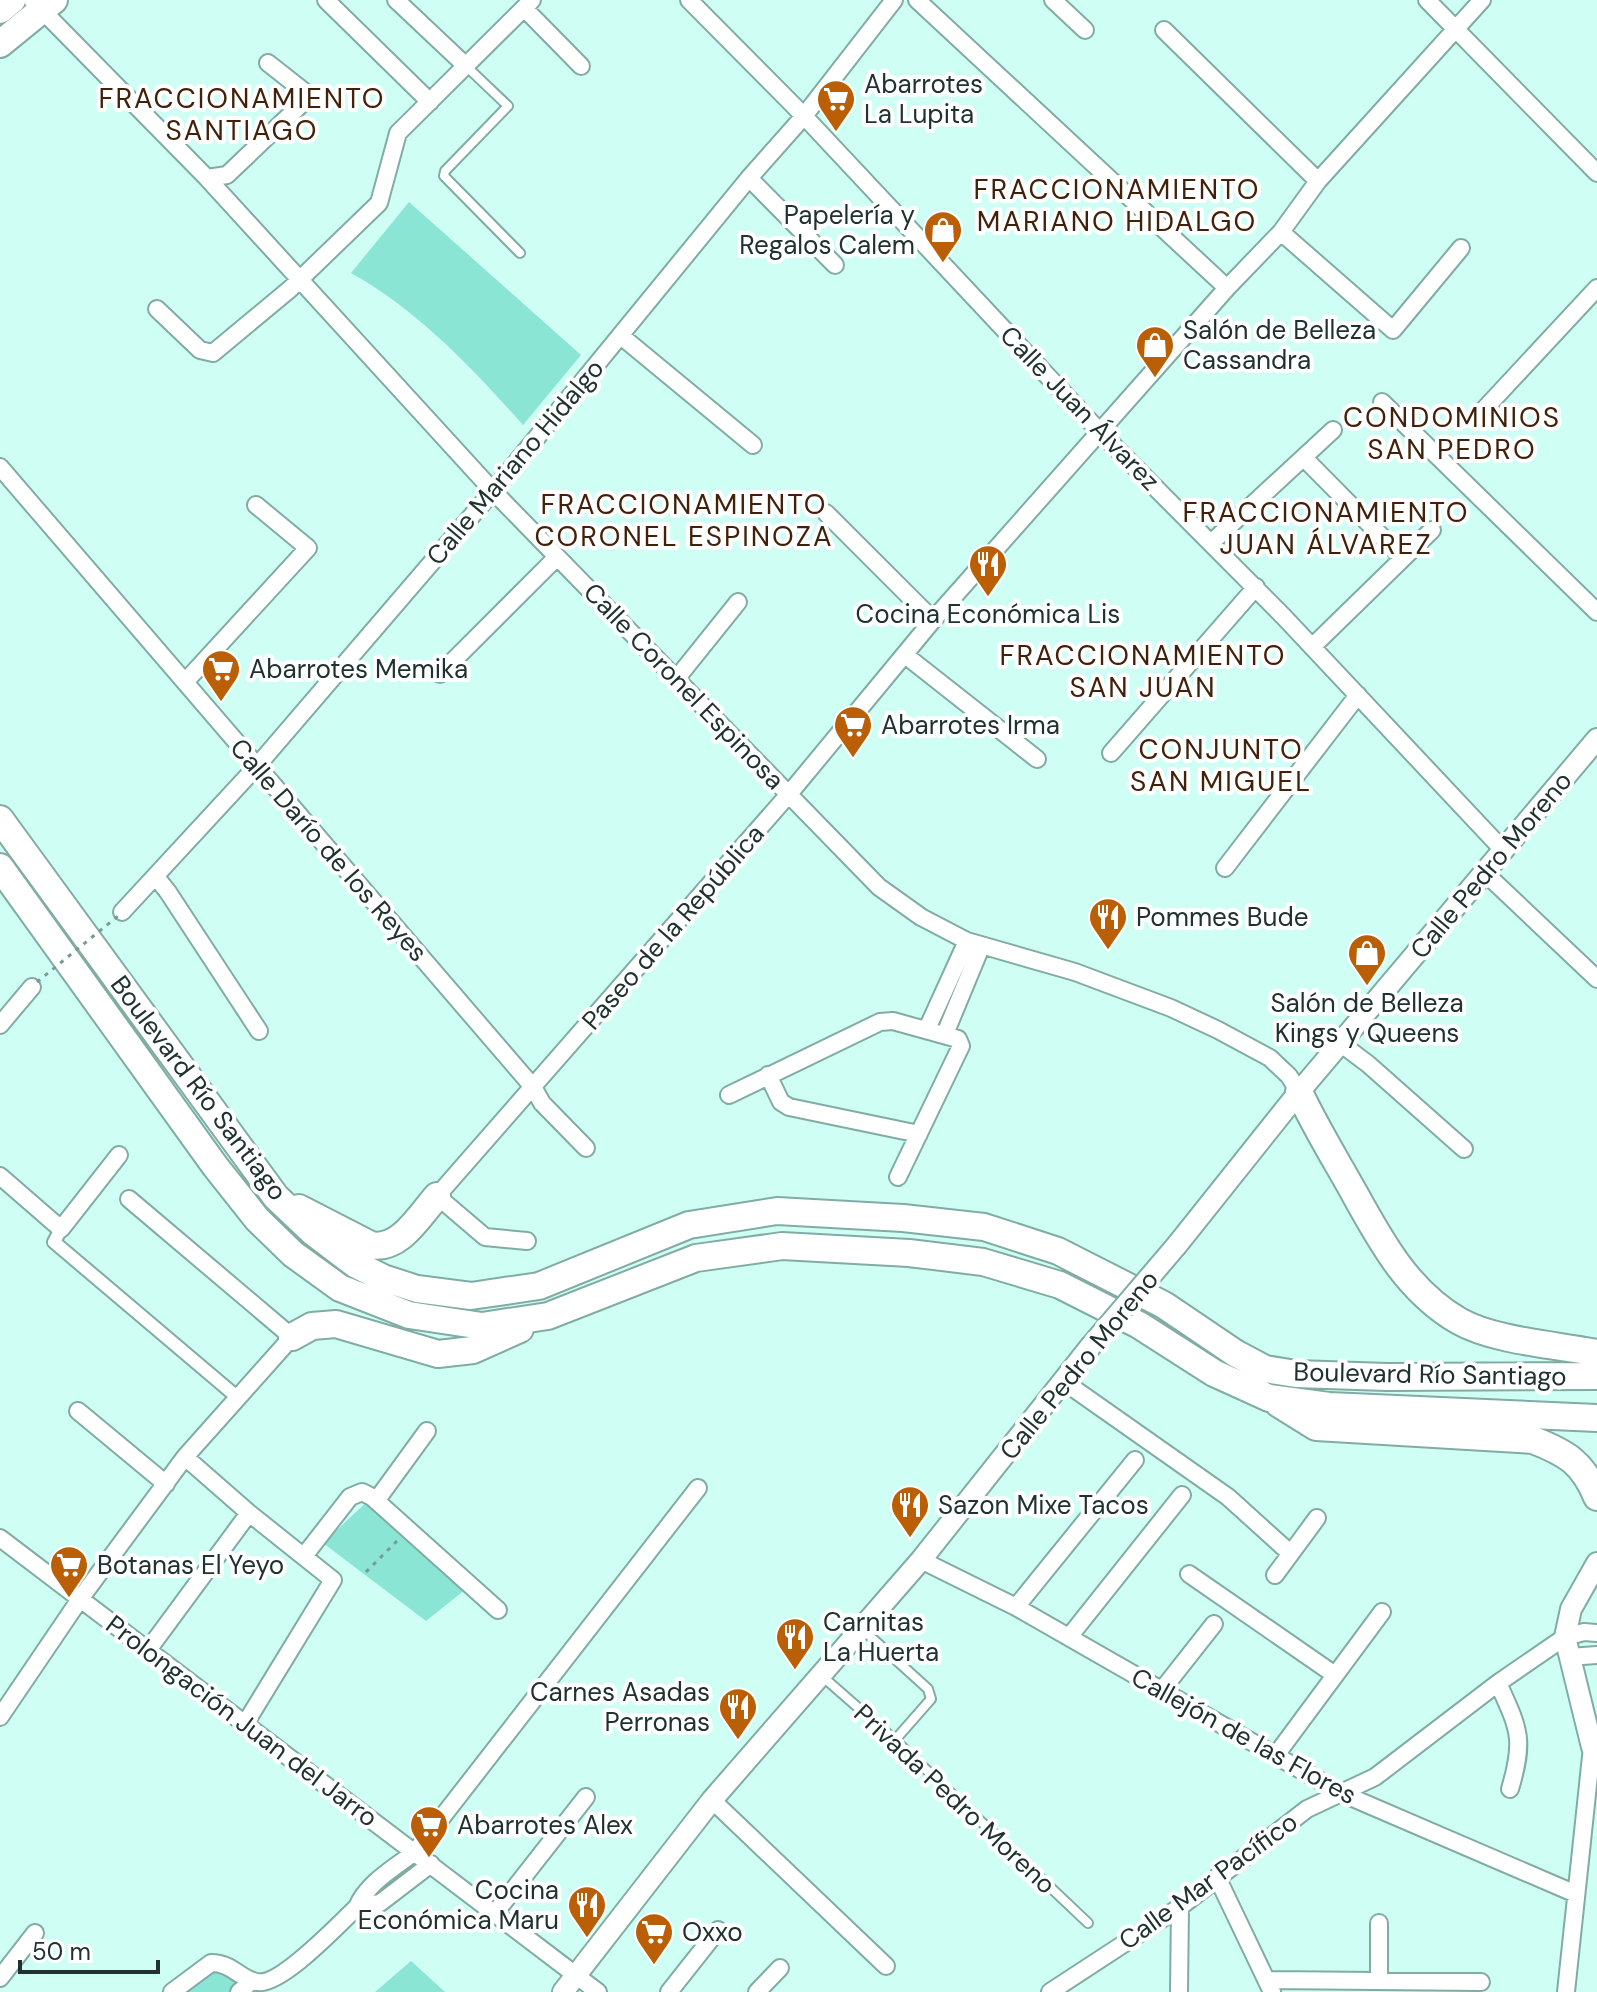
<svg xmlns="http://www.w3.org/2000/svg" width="1597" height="1992" font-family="'DM Sans',sans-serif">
<rect width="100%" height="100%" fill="#cffef4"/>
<path fill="#8ae5d5" d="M409,202L581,355L523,425C472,368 418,310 351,273Z
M372,1497L471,1585L426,1621L323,1543Z
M411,1961L445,1992H375Z
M213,1969L243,1981L230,1992H182Z"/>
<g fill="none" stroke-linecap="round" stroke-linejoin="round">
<g stroke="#80aca4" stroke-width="12">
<path id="service" d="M466,66L508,106L445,171L444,176L520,253
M862,1629L928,1689L931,1699L895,1740
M822,1676L895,1740L1088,1923"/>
</g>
<g stroke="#80aca4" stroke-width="16">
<path id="pedestrian" d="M61,1229L54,1242L237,1397"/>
</g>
<g stroke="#80aca4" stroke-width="20">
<path id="minor" d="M32,0L207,178L493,491L879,887L921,917L967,941L1075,972L1171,1008L1218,1030L1270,1058L1289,1076L1299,1092
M326,0L430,102
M396,0L466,66
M689,0L804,116L1101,433L1284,617L1504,851
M917,0L1227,288
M1053,0L1085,30
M1427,0L1597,173
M524,8L581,66
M1164,30L1318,181
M207,178L227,175L310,96L268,63
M749,178L835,265
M1281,232L1393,330L1461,248
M157,309L200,350L213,353L290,289L379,203L398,133L532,0
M621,336L753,445
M1382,402L1597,612
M1478,416L1597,288
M1305,459L1402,557
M0,467L533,1087L542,1103L586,1148
M826,513L933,620
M1212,542L1333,430
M1312,647L1432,530
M905,655L1037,759
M440,674L557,557
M677,678L738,602
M185,682L308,548L256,505
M1111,753L1256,587
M1225,868L1358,695
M1485,873L1597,979
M156,877L168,892L259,1031
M122,912L257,766L493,491L749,178L804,116L894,0
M0,1025L32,987
M927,1029L967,941
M945,1034L981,947
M1340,1043L1368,1064L1464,1149
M768,1075L781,1102L789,1107L919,1134
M729,1095L880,1022L893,1021L958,1039L961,1046L898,1177
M0,1176L61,1229L119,1155
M527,1241L485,1237L437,1196L789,794L933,620L1227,288L1281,232L1318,181L1482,0
M1063,1381L1228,1497L1290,1553
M78,1411L166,1484
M185,1457L249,1513L333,1580L245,1724
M376,1501L427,1431
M0,1538L598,1992
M304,1556L350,1497L362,1492L372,1497L498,1610
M921,1560L1016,1607L1341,1793L1576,1894
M1189,1574L1335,1675
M1275,1575L1317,1518
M1016,1607L1135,1460
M1069,1637L1182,1495
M148,1650L249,1513
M1569,1657L1597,1655
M1498,1683C1519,1729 1525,1739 1510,1789
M1162,1690L1214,1624
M0,1717L80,1599L185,1457L292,1337L129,1199
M1276,1755L1382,1612
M712,1800L886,1966
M1217,1877L1272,1992
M357,1907L380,1903L431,1864
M495,1913L586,1797
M1379,1923V1981
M0,1978L35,1933
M1268,1980L1481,1982
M172,1992L211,1963C233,1963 239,1979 257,1982C280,1987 339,1924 357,1907C367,1883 394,1868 415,1852L698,1488
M239,1992L252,1981
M669,1992L718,1930
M757,1992L780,1968
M1050,1992L1180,1907L1307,1809L1375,1777L1498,1683L1565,1637L1584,1632L1597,1633
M1179,1992L1180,1907
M1566,1992L1592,1747"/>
</g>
<g stroke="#80aca4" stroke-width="24">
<path id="tertiary" d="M1177,1245L1299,1092L1597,739
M1597,1563L1571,1609L1565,1637L1592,1747L1597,1756
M563,1992L712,1800L921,1560L1090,1347"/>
</g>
<g stroke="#80aca4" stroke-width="30">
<path id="primary" d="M0,10L12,0
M0,44L54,0
M0,819L276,1197L314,1233L355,1264L383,1278L417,1289L471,1296L539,1286L689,1225L777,1211L903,1218L984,1227L1058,1251L1164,1305L1235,1353L1265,1369L1296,1374L1387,1377L1597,1376
M0,867L215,1166L257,1219L293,1254L340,1288L409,1315L482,1326L548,1316L696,1258L782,1246L909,1253L983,1262L1060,1285L1139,1325L1214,1373L1269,1398L1329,1406L1597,1418
M1299,1092C1315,1126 1334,1157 1352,1189C1380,1240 1407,1291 1459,1321C1494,1341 1557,1345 1597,1353
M299,1208L371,1245C400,1251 420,1215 437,1196
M292,1337L312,1326L336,1324L438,1354L473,1350L520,1329
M1279,1404L1316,1427L1533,1440C1567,1453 1583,1463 1597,1497"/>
</g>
<path stroke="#799a94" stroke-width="3" stroke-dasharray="4 6" stroke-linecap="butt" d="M366,1572L397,1541"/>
<use href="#service" stroke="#fff" stroke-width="8"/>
<use href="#pedestrian" stroke="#fff" stroke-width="12"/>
<use href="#minor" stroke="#fff" stroke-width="16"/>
<use href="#tertiary" stroke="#fff" stroke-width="20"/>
<use href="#primary" stroke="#fff" stroke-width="26"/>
<g stroke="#80aca4" stroke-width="24" stroke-linecap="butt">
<path id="tertiary-bridge" d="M1090,1347L1177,1245"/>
</g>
<path stroke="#799a94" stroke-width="3" stroke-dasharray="4 6" stroke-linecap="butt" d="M37,982L118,916"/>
<use href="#tertiary-bridge" stroke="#fff" stroke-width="20"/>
</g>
<defs>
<g id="supermarket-pin" transform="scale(2)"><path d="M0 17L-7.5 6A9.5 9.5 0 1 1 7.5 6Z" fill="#bb5f07" stroke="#fff"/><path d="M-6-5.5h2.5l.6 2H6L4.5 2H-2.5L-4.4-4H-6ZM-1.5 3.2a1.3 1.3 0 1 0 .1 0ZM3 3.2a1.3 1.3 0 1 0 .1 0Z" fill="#fff"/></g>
<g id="shop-pin" transform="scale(2)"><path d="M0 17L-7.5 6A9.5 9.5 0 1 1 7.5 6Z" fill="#bb5f07" stroke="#fff"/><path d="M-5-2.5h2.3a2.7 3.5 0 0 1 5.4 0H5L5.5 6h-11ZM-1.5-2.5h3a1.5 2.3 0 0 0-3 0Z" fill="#fff"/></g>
<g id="restaurant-pin" transform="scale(2)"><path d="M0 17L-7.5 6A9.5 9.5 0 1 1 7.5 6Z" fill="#bb5f07" stroke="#fff"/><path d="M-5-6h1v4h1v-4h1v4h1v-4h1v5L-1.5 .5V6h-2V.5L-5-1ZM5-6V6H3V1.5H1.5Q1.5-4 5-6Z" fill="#fff"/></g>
</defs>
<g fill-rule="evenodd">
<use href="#supermarket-pin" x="836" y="99"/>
<use href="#shop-pin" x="943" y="230"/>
<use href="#shop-pin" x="1155" y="345"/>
<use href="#restaurant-pin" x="988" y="564"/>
<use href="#supermarket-pin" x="221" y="669"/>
<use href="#supermarket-pin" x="853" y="725"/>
<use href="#restaurant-pin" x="1108" y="917"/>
<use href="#shop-pin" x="1367" y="953"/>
<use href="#restaurant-pin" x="910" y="1505"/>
<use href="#supermarket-pin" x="69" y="1565"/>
<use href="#restaurant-pin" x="795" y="1637"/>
<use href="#restaurant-pin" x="738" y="1707"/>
<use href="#supermarket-pin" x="429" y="1825"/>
<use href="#restaurant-pin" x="587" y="1905"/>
<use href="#supermarket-pin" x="654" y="1932"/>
</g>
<g text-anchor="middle" stroke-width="8" stroke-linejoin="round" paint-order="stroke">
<g font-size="26" fill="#20322f" stroke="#fff" text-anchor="start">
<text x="864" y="93">Abarrotes<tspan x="864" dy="30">La Lupita</tspan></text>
<text x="915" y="224" text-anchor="end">Papelería y<tspan x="915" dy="30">Regalos Calem</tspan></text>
<text x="1183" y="339">Salón de Belleza<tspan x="1183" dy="30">Cassandra</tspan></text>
<text x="988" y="623" text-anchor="middle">Cocina Económica Lis</text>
<text x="249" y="678">Abarrotes Memika</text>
<text x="881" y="734">Abarrotes Irma</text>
<text x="1136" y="926">Pommes Bude</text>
<text x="1367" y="1012" text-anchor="middle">Salón de Belleza<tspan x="1367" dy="30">Kings y Queens</tspan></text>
<text x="938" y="1514">Sazon Mixe Tacos</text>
<text x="97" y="1574">Botanas El Yeyo</text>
<text x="823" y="1631">Carnitas<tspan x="823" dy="30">La Huerta</tspan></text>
<text x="710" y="1701" text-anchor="end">Carnes Asadas<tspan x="710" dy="30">Perronas</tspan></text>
<text x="457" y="1834">Abarrotes Alex</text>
<text x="559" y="1899" text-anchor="end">Cocina<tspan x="559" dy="30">Económica Maru</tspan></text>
<text x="682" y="1941">Oxxo</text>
</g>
<g font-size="26" fill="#20322f" stroke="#fff">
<text transform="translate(1080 408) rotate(46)" y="9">Calle Juan Álvarez</text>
<text transform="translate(515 462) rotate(-50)" y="9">Calle Mariano Hidalgo</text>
<text transform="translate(684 686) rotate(46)" y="9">Calle Coronel Espinosa</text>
<text transform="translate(329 850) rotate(49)" y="9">Calle Darío de los Reyes</text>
<text transform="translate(1491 865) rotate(-50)" y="9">Calle Pedro Moreno</text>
<text transform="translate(673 927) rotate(-49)" y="9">Paseo de la República</text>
<text transform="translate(199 1088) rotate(53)" y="9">Boulevard Río Santiago</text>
<text transform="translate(1079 1365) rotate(-51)" y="9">Calle Pedro Moreno</text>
<text transform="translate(1430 1374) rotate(1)" y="9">Boulevard Río Santiago</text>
<text transform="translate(242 1721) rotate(37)" y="9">Prolongación Juan del Jarro</text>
<text transform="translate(1244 1736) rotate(29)" y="9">Callejón de las Flores</text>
<text transform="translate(955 1799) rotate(43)" y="9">Privada Pedro Moreno</text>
<text transform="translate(1208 1881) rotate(-36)" y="9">Calle Mar Pacífico</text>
</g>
<g font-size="28" letter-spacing="2" fill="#412109" stroke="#fff">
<text x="242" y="108">FRACCIONAMIENTO<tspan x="242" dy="32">SANTIAGO</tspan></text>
<text x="1117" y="199">FRACCIONAMIENTO<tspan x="1117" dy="32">MARIANO HIDALGO</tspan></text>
<text x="1452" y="427">CONDOMINIOS<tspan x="1452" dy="32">SAN PEDRO</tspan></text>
<text x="684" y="514">FRACCIONAMIENTO<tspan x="684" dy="32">CORONEL ESPINOZA</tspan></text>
<text x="1326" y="522">FRACCIONAMIENTO<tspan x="1326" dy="32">JUAN ÁLVAREZ</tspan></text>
<text x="1143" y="665">FRACCIONAMIENTO<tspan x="1143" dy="32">SAN JUAN</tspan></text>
<text x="1221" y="759">CONJUNTO<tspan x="1221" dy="32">SAN MIGUEL</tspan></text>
</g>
</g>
<path d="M20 1960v12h138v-12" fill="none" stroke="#20322f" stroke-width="4"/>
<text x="32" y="1960" font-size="24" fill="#20322f" stroke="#ffffff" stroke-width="6" paint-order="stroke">50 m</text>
</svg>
